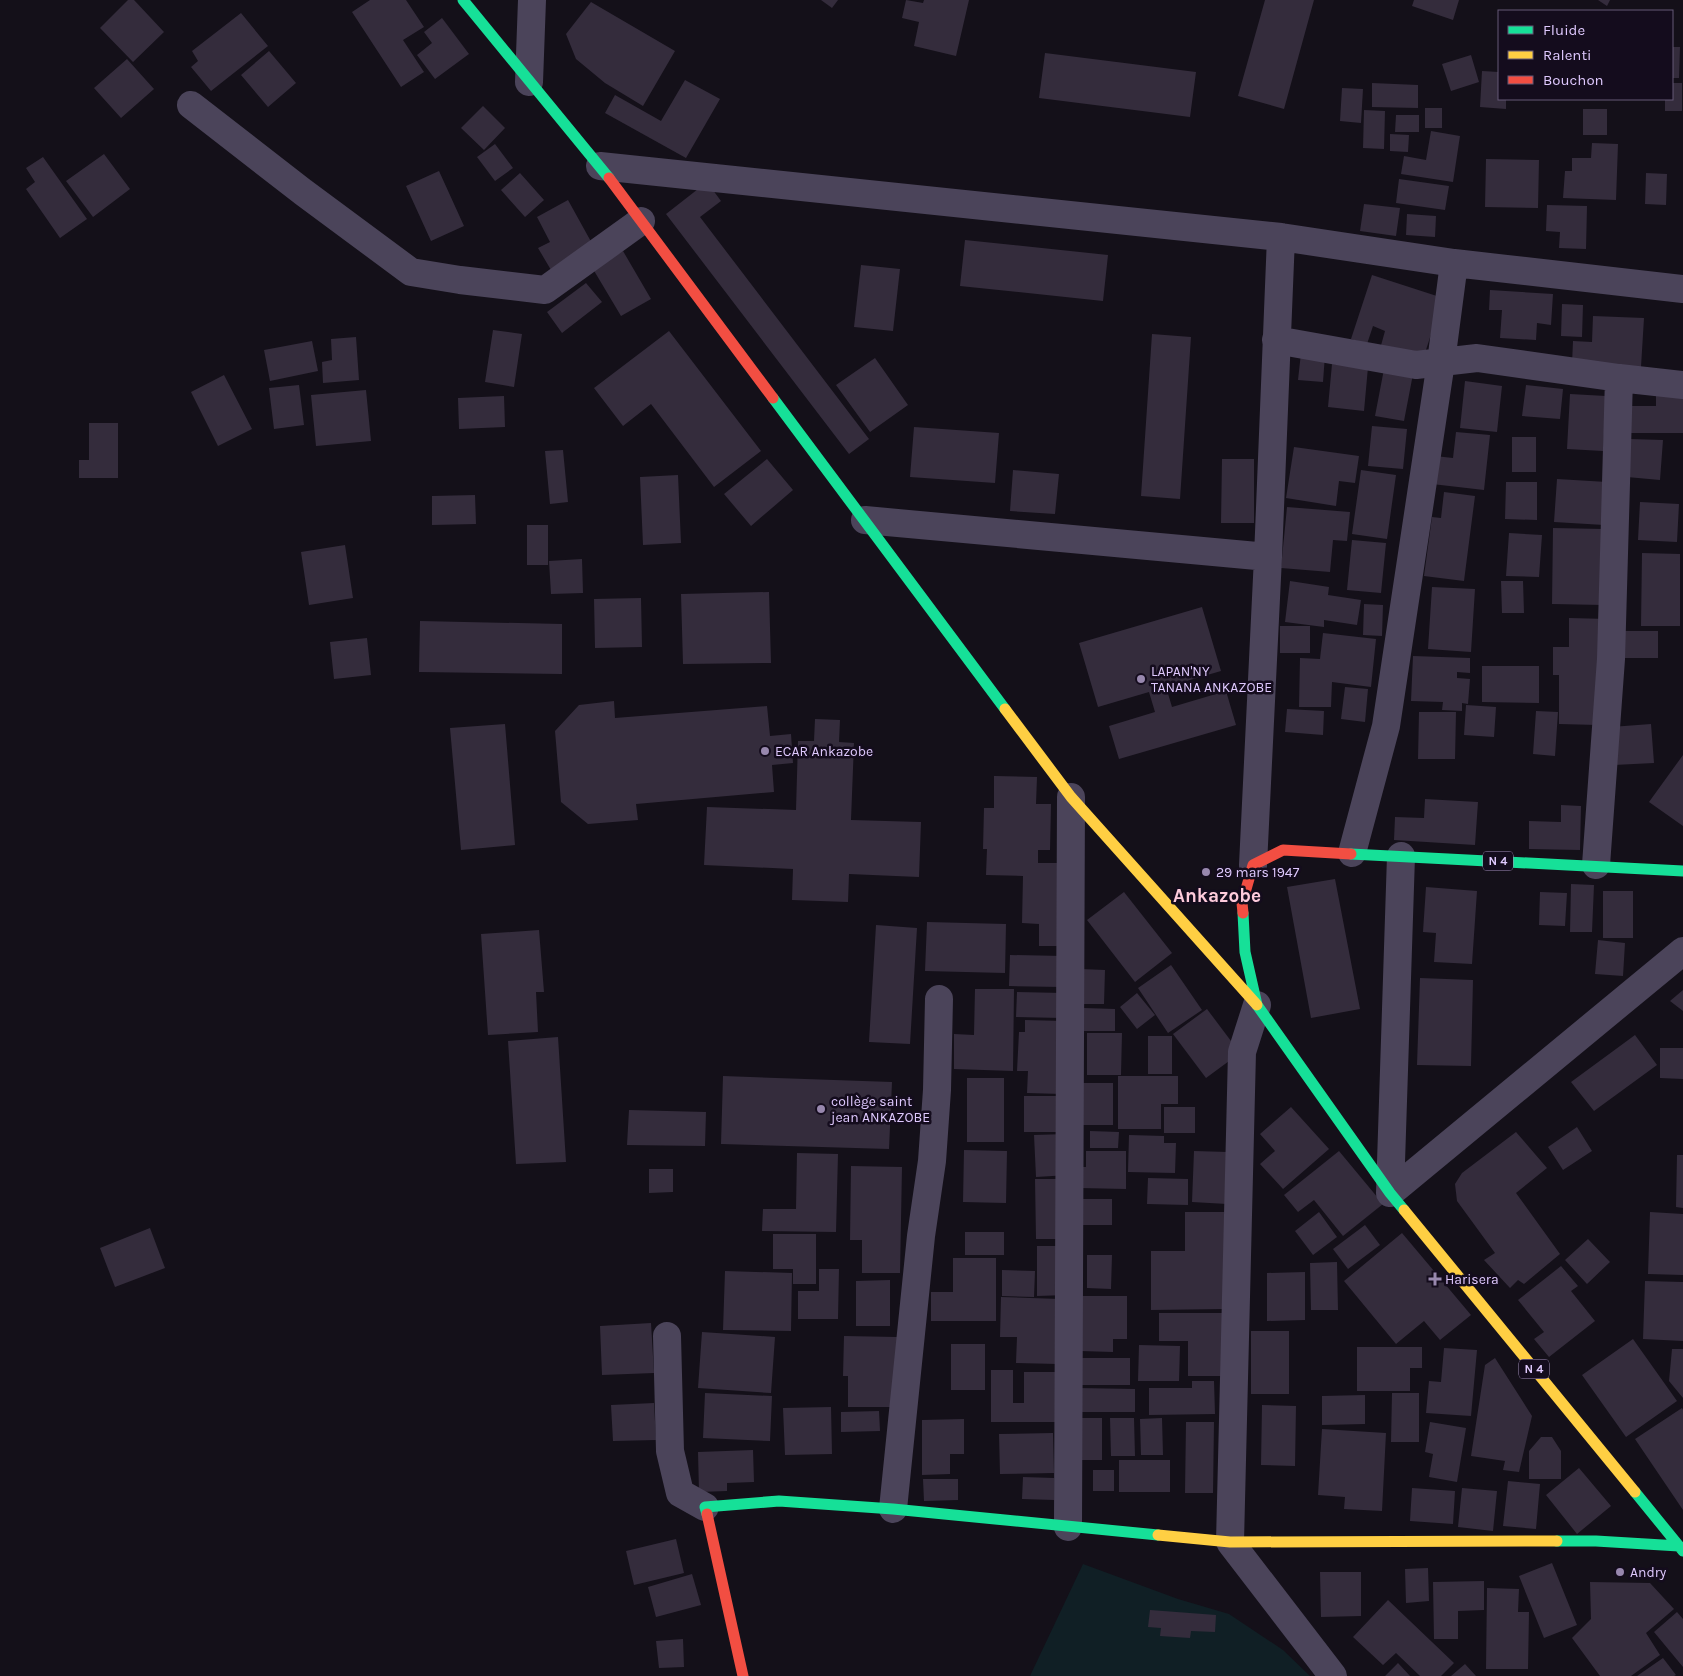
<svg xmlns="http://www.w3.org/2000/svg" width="1683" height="1676" font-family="Karla,sans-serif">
<rect width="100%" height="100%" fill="#141019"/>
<path fill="#101f25" d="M1083,1564L1178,1599L1229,1614L1283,1650L1310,1676H1030Z"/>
<path fill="#342c3c" d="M128,0H134L164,32L133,62L100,28Z
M370,0H406L424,27L403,40L424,72L401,87L352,12Z
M821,0H838L832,8Z
M906,0L923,3L924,0H969L956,56L914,46L919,22L902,18Z
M1265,0H1314L1284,109L1238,96Z
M1414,0H1459L1453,20L1412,6Z
M1598,0H1610L1607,6Z
M591,2L675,51L643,106L605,83L576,59L566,34Z
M241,13L268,46L211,91L191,67L198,61L192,51Z
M442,18L469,54L435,79L417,55L432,43L424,32Z
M1672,47H1680L1679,78H1672Z
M269,51L296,83L268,107L241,75Z
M1045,53L1196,72L1190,117L1039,98Z
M1471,55L1479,82L1451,91L1442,64Z
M127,59L154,89L121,118L94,88Z
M1482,71L1499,72V99H1506V109L1480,107Z
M685,80L720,99L686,158L605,113L615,95L661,121Z
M1372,83L1418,85V108L1372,107Z
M1672,83H1682V111H1665V99H1672Z
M1342,88L1363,89L1361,123L1340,121Z
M483,106L505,128L484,150L461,128Z
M1425,108H1442V128H1425Z
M1583,109H1607V135H1583Z
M1364,110L1385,111L1384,149L1363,148Z
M1396,115H1419V132H1395Z
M1431,131L1460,136L1453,182L1401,174L1404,156L1426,160Z
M1390,134L1409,135L1408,152L1390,151Z
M1592,143L1618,144L1616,200L1563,198L1565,171H1572V158H1591Z
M495,144L513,168L495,181L477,157Z
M104,154L130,189L93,217L66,181Z
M43,157L87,219L60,238L26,189L35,182L26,168Z
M1486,159L1539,160L1538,208L1485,207Z
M439,171L464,226L431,241L406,186Z
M520,173L544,200L525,217L501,190Z
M1646,173L1667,174L1666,205L1645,204Z
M1399,179L1449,186L1445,210L1396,203Z
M707,182L721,201L700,217L869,439L849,454L666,214Z
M568,200L594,247L551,270L538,248L550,242L537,217Z
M1364,204L1400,208L1396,236L1360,231Z
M1547,205L1587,206L1586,249L1559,248L1560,232L1546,231Z
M1407,214L1436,216L1435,237L1406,235Z
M965,240L1108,255L1103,301L960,286Z
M623,251L651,299L621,316L593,269Z
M861,265L900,269L893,331L854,327Z
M1372,275L1443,298L1422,362L1380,349L1385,331L1373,326L1367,344L1351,339Z
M586,283L602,302L562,333L547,312Z
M1490,290L1553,294L1551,325L1537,323L1536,340L1500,338L1502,310H1489Z
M1562,304L1583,305L1582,337L1561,336Z
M1593,316L1644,318L1641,367L1572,364L1573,341L1592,342Z
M493,330L522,334L514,387L485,382Z
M669,331L761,451L714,487L651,404L623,426L594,388Z
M1152,334L1191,337L1180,499L1141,496Z
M356,337L359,380L323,383L322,362L332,360L331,339Z
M312,341L318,371L270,381L264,350Z
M1301,353L1325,355L1323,382L1298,380Z
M875,358L908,405L870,432L836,385Z
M1332,364L1368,367L1364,411L1328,407Z
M1384,369L1413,374L1404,421L1375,416Z
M224,375L252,429L218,446L191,392Z
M1465,381L1502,386L1497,432L1460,428Z
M299,385L304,425L274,429L269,388Z
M1526,385L1563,389L1560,419L1522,416Z
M366,390L371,441L316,446L311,395Z
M1570,394L1606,396L1603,451L1567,449Z
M1656,395H1683V433H1628V406H1656Z
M504,396L505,427L459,429L458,398Z
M89,423H118V478H79V460H89Z
M1372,426L1407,429L1403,469L1368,466Z
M914,427L999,433L995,483L910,477Z
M1456,432L1490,435L1484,490L1432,484L1435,456L1453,458Z
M1512,437H1536V472H1512Z
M1629,439L1663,440L1660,480L1627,477Z
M1294,447L1359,456L1355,483L1339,481L1336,506L1286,498Z
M563,450L568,502L550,504L545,451Z
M767,459L793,490L751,526L724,494Z
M1222,459H1254V523H1221Z
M1013,470L1059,474L1055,514L1010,511Z
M1361,470L1396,475L1387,539L1352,534Z
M678,475L681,543L643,545L640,477Z
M1557,479L1607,482L1604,525L1554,522Z
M1506,482H1537V520L1505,519Z
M1444,492L1475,496L1464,581L1424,576L1432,517L1441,518Z
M475,495L476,524L432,525V496Z
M1640,502L1679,504L1677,542L1638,540Z
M1287,507L1350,512L1347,541L1333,540L1330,572L1281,568Z
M527,525H548V565H527Z
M1553,528L1604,529L1603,605L1552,604Z
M1509,533L1542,535L1539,577L1506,576Z
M1352,540L1386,543L1381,593L1347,590Z
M345,545L353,598L309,605L301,552Z
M1642,553L1680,554V626H1641Z
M582,559L583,593L551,594L549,561Z
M1290,581L1329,587L1328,595L1361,600L1357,625L1324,620V627L1285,622Z
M1501,581H1523L1524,613H1502Z
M1432,587L1475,589L1471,652L1428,649Z
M769,592L771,663L683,664L681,594Z
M641,598L642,647L595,648L594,599Z
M1364,604L1383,605L1382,636L1363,635Z
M1202,607L1221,671L1166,687L1172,707L1226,691L1236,725L1119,759L1109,726L1155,712L1149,692L1098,707L1079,643Z
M1569,618L1608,619L1598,725L1559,724V675H1553V647H1569Z
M420,621L562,624V674L419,672Z
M1280,626H1310V653H1280Z
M1616,631H1658V658H1616Z
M1323,633L1376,639L1371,687L1332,682L1331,707H1299L1300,658L1320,659Z
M367,638L371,675L334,679L330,642Z
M1413,656L1470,658V673L1457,672V678L1470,679L1468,704L1462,703V711L1442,710L1443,702L1411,701Z
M1482,666H1539V703L1482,702Z
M1345,687L1368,689L1365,722L1341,719Z
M614,701L615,718L767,706L770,736L791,734L793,763L772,765L774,792L636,804L638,820L588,824L561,802L555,731L579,705Z
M1466,705L1496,707L1494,737L1464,735Z
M1287,709L1324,711L1323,735L1285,732Z
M1536,711L1558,712L1555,756L1533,754Z
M1419,712H1456L1455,759H1418Z
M815,719L840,720L839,742L854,743L851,820L921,822L919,877L849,874L848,902L792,900L793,869L704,865L707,807L796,810L798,741H814Z
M505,724L515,845L461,850L450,728Z
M1651,724L1654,763L1614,765L1611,727Z
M1683,755V826L1649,802Z
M994,776L1037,777L1036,804H1051L1050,850H1038V863H1062L1060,946H1039V924L1022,923L1023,876L986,875L987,849H983L984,808H994Z
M1425,799L1478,802L1475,845L1394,840L1395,817L1424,818Z
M1561,805L1581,806L1580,850L1529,849V821L1561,822Z
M1335,879L1360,1009L1311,1018L1287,887Z
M1571,884L1594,885L1592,932H1570Z
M1426,887L1477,891L1472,964L1434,962L1436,933L1423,932Z
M1603,891H1633V938H1603Z
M1124,892L1172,953L1135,982L1087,920Z
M1540,892L1567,893L1565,926L1539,925Z
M927,922L1006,924L1005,973L925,971Z
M876,925L917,928L910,1044L869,1042Z
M539,930L544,992H536L538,1032L488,1035L481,934Z
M1598,940L1625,943L1623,976L1595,974Z
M1010,955L1063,956L1062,987L1009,986Z
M1171,965L1202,1010L1168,1033L1138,988Z
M1080,969L1105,970L1104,1004H1078Z
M1420,978L1473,980L1471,1066L1417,1065Z
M975,989H1014L1013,1071L954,1069V1034L974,1035Z
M1683,990V1011L1670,1001Z
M1017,992L1063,993L1062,1018L1016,1017Z
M1137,993L1155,1015L1137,1029L1120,1007Z
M1084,1008L1115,1009V1031H1083Z
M1207,1009L1240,1053L1206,1078L1173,1034Z
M1025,1020L1064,1021L1062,1094L1027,1093L1028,1071H1017L1019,1032H1025Z
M1087,1033H1122L1121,1075H1087Z
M1635,1035L1657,1065L1594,1111L1571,1082Z
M1148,1036H1172V1074H1148Z
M558,1037L566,1162L516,1164L508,1041Z
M1660,1048H1683V1079L1660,1078Z
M723,1076L892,1082L889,1149L721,1144Z
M1118,1076H1178V1104H1161V1129H1118Z
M967,1078H1004V1142H967Z
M1079,1083H1113V1125H1079Z
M1024,1096H1066V1132H1024Z
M1164,1107H1195V1133H1164Z
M1291,1107L1329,1149L1283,1189L1260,1164L1275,1151L1260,1134Z
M629,1110L706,1112L705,1146L627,1145Z
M1577,1127L1592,1151L1563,1170L1548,1147Z
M1090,1131L1119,1132L1118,1148H1090Z
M1516,1132L1547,1168L1516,1193L1560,1254L1524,1284L1518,1280L1510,1288L1484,1260L1495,1253L1457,1201L1455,1184L1462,1173Z
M1067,1134L1069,1175L1036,1177L1034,1135Z
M1129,1135L1164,1136V1143H1176L1175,1173L1128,1172Z
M964,1150L1007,1151L1006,1203L963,1202Z
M1086,1151H1126V1189L1080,1188V1167H1086Z
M1194,1151L1228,1152L1227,1204L1192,1202Z
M1339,1151L1383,1204L1343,1236L1314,1200L1298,1212L1284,1195Z
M797,1153L838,1154L836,1232L762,1231L763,1209H796Z
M1677,1155H1683V1208L1676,1207Z
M851,1166L902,1167L900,1273H862V1240H850Z
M649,1169H673V1192L649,1193Z
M1148,1178L1188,1179V1205L1147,1204Z
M1035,1179H1067V1239H1036Z
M1076,1199H1112V1225H1076Z
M1185,1212H1224V1309L1151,1310V1251H1185Z
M1319,1212L1337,1237L1313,1255L1295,1231Z
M1650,1212L1683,1214V1275L1648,1274Z
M1365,1225L1380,1245L1348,1269L1333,1249Z
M150,1228L165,1268L115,1287L100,1248Z
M965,1232H1004V1255H965Z
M1402,1233L1471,1315L1440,1340L1424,1321L1396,1344L1344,1281Z
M773,1234H816V1284H793V1269H773Z
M1588,1239L1610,1262L1587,1284L1565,1260Z
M1037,1246H1066L1067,1295L1037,1296Z
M1087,1255H1112L1111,1289L1087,1288Z
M953,1258H996V1321H931V1292H953Z
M1337,1262L1338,1310H1311L1310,1263Z
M1561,1266L1578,1286L1571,1291L1595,1321L1549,1357L1534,1339L1544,1332L1518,1300Z
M819,1269H839L838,1319H798V1291H819Z
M1002,1270L1035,1271L1034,1297L1002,1296Z
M725,1271L792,1273L791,1331L723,1330Z
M1305,1272V1320L1267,1321V1273Z
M890,1280V1326H856V1281Z
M1645,1281L1683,1282V1341L1643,1339Z
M1080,1296H1127V1339H1113V1352L1080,1351Z
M1001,1297L1060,1299L1058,1364L1016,1363L1017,1337H1000Z
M1159,1313H1229V1376H1188V1341H1159Z
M651,1323L654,1373L602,1375L600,1326Z
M1251,1331H1289V1394H1251Z
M702,1332L775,1337L771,1393L698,1388Z
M844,1336L897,1337L896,1407H848V1376H843Z
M1633,1339L1677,1401L1626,1437L1582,1375Z
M951,1344H985V1390H951Z
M1139,1345L1180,1346L1179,1381H1138Z
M1357,1347H1422V1368H1410V1391H1357Z
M1444,1348L1477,1350L1471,1416L1426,1413L1429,1381L1441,1382Z
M1672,1349H1683V1398L1669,1381Z
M1080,1358H1130V1385H1081Z
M1495,1358L1532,1416L1519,1472L1503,1470L1505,1461L1471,1456L1485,1365Z
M991,1370H1013V1403H1024V1372H1057V1422H991Z
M1192,1381H1214L1215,1414L1149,1415V1388H1192Z
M1077,1388L1135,1389V1412H1076Z
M705,1393L772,1396L770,1441L703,1438Z
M1392,1393H1419V1442H1391Z
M1365,1395V1424L1322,1425V1396Z
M654,1403L656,1440L613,1441L611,1405Z
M1262,1405L1296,1406L1295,1466L1261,1465Z
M831,1407L832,1454L785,1455L783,1408Z
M1682,1408L1683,1410V1510L1635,1439Z
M879,1411L880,1431L841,1432V1412Z
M1078,1418H1102V1460H1078Z
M1110,1418H1134L1135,1456H1111Z
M1162,1418L1163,1455H1141L1140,1419Z
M964,1419V1454H950V1474L922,1475V1420Z
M1186,1422H1214L1213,1493H1185Z
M1430,1422L1466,1428L1457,1482L1429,1477L1433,1454L1425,1452Z
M1322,1429L1386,1433L1382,1511L1344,1509L1345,1497L1318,1495Z
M1053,1433L1054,1473L1000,1474L999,1434Z
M1541,1437H1552L1561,1451V1479H1529V1451Z
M753,1450L754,1482L727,1483V1491L699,1492L698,1452Z
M1119,1460H1170V1492H1119Z
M1579,1468L1611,1506L1577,1534L1546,1495Z
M1093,1470H1114V1491H1093Z
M1023,1477L1054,1478V1500L1022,1499Z
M923,1479H958V1500L924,1501Z
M1508,1481L1540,1484L1536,1529L1503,1526Z
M1412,1488L1455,1491L1453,1524L1410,1521Z
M1462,1488L1497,1491L1493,1531L1458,1527Z
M676,1539L684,1573L634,1585L626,1551Z
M1552,1563L1577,1625L1544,1638L1519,1576Z
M1428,1568L1429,1601L1406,1603L1405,1569Z
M1320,1572H1361V1616L1321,1617Z
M692,1574L701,1605L656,1617L648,1587Z
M1484,1581V1610L1458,1611V1639H1434L1433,1582Z
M1590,1582L1650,1583L1674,1609L1646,1633L1660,1655L1631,1676H1600L1572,1638L1591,1619Z
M1487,1588L1519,1589L1518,1612H1529L1528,1669H1486Z
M1388,1600L1454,1663L1441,1676H1420L1396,1653L1383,1665L1353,1637Z
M1150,1610L1216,1615L1215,1632L1191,1631L1190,1638L1160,1636L1161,1628L1148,1627Z
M1677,1612L1683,1619V1667L1654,1632Z
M683,1639L684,1667L659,1668L656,1641Z
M1663,1658L1676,1675L1674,1676H1637Z
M1398,1663L1410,1676H1385Z
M1465,1664L1476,1676H1451Z"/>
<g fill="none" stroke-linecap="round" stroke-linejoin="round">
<path stroke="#4b445a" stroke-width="28" d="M529,82L532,0
M191,105L303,192L411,272L460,280L545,290L641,221
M600,166L1281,237L1454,263L1683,289
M1276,340L1416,365L1477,358L1619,378L1683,385
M865,520L1268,557
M1352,853L1386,726L1441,362L1454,263
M1253,865L1268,557L1281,237
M1596,865L1611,659L1619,378
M1257,1005L1242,1052L1230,1542L1333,1676
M1390,1193L1683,951
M1390,1193L1401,856
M667,1336L670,1451L680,1493L705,1507
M893,1509L921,1236L932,1161L937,1090L939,999
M1068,1527L1071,797"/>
<path stroke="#16e098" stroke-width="11" d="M463,0L609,178
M773,398L1005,709
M1351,854L1683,871
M1243,913L1245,952L1257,1005L1390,1193L1404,1210
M1635,1492L1683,1551
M707,1514L705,1507L779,1501L893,1509L1158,1535
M1557,1541H1596L1679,1546"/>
<path stroke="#ffcf43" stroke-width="11" d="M1005,709L1071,797L1257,1005
M1404,1210L1635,1492
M1158,1535L1230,1542L1557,1541"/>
<path stroke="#f24e42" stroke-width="11" d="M609,178L773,398
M1243,913L1242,903L1253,865L1283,850L1351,854
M707,1514L743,1676"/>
</g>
<g fill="#9888ae" stroke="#140c1d" stroke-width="2">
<circle cx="1141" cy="679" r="5"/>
<circle cx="765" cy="751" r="5"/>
<circle cx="1206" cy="872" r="5"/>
<circle cx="821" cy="1109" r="5"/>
<path d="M1432.5 1271.5h5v5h5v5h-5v5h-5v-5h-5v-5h5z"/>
<circle cx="1620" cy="1572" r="5"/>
</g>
<g text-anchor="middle" stroke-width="5" stroke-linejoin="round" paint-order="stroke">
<g fill="#140c1d" stroke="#a290ba" stroke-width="1">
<rect x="1483" y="851.5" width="30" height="19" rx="4"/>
<rect x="1519" y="1359.5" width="30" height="19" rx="4"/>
</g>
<g font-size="12" font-weight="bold" fill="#dfc9fe">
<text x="1498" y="865">N 4</text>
<text x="1534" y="1373">N 4</text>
</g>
<g font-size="14" fill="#dfc9fe" stroke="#140c1d" text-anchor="start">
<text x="1151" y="676">LAPAN'NY<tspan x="1151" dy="16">TANANA ANKAZOBE</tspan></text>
<text x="775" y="756">ECAR Ankazobe</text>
<text x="1216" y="877">29 mars 1947</text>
<text x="831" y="1106">collège saint<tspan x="831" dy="16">jean ANKAZOBE</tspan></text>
<text x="1445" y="1284">Harisera</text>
<text x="1630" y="1577">Andry</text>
</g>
<g font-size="19" font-weight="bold" fill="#fecbdc" stroke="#140c1d">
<text x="1217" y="902">Ankazobe</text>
</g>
</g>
<rect x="1498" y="10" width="175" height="90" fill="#140c1d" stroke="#655877"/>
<rect x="1508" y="26" width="25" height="8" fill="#16e098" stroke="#655877"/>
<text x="1543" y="35" font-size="15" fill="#dfc9fe">Fluide</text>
<rect x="1508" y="51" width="25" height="8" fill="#ffcf43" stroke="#655877"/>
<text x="1543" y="60" font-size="15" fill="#dfc9fe">Ralenti</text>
<rect x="1508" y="76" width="25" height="8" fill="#f24e42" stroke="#655877"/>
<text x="1543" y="85" font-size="15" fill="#dfc9fe">Bouchon</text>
</svg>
